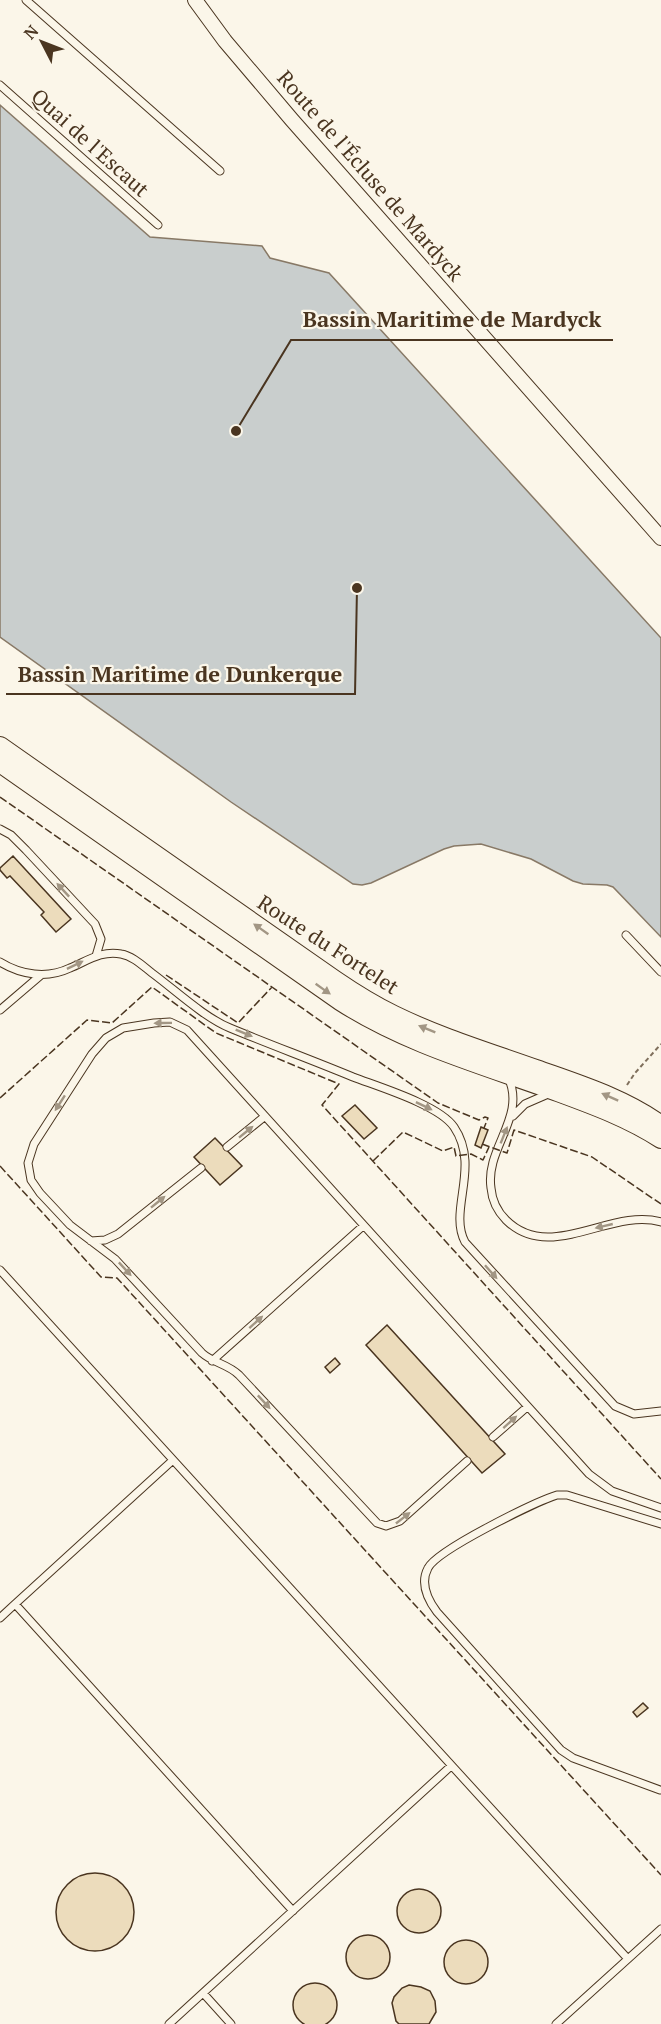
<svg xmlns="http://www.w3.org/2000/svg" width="661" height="2024" font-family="'PT Serif',serif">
<rect width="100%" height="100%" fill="#fbf6e9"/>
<path fill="#c9cecd" stroke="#887966" stroke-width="1.5" d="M0,105L150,237L262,246L270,258L329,273L661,638V937L613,887L607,885L583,884L573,881L531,859L481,844L454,846L444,849L371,883L362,885L353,884L231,802L0,637Z"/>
<path fill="#ecdcbc" stroke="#4a3520" stroke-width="1.5" d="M13,856L71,919L56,932L41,915L44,912L10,876L7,878L0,870V868Z
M355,1105L377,1128L364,1139L342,1116Z
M481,1127L488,1130L481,1148L475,1145Z
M215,1138L242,1166L220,1185L194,1157Z
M387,1325L505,1454L482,1473L366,1345Z
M335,1358L340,1364L330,1373L325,1367Z
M643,1703L648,1708L637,1717L633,1712Z
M56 1912a39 39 0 1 1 78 0a39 39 0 1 1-78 0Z
M397 1911a22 22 0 1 1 44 0a22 22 0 1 1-44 0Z
M346 1957a22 22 0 1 1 44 0a22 22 0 1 1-44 0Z
M444 1962a22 22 0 1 1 44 0a22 22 0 1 1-44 0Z
M293 2005a22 22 0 1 1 44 0a22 22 0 1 1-44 0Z
M409,1985L421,1987L430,1991L435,2001L436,2012L429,2024H399L396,2021L392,2003L394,1997L402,1988Z"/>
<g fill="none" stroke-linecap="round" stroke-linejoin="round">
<g stroke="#4a3520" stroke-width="9">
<path id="service" d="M26,0L220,171
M0,85L158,225
M0,829L11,835L26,850L95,924L101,939L96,956
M626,935L661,972
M0,962C21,975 47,979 70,968C87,961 102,950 121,954C133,956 143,966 152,973C175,990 205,1018 230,1028C271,1045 312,1060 353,1077C379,1087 439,1105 454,1127C481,1167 448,1210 465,1242L615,1406L634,1414L661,1411
M0,1010L41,975
M508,1077C527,1117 485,1148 491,1188C492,1200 498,1212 506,1220C550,1264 611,1207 661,1222
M513,1116L525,1104L548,1094
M227,1147L264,1117
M91,1241L105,1240L118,1234L201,1168
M0,1270L628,1959
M212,1361L363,1226
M493,1437L527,1407
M173,1460L15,1604L293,1911
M467,1461L400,1521L386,1526L377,1523L239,1375C228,1364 213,1363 202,1353L115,1259L70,1225L40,1193L31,1180L28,1163L34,1144L92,1054L106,1038L123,1028L154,1023L170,1022L187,1030L589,1474L612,1491L661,1508
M0,1618L15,1604
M660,1790L573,1758L561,1750L437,1612C428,1600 420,1583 428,1568C437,1550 535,1502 557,1495H567L661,1524
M203,1993L231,2024
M169,2024L451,1766
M556,2024L661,1929"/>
</g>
<g stroke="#4a3520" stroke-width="16">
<path id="minor" d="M195,0L225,41L292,120L661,538"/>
</g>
<g stroke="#4a3520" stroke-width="20">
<path id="secondary" d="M0,746L335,980C354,993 373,1005 394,1015C439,1037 488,1052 536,1069C578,1084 624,1098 661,1125
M0,763L340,1001C405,1043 480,1064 552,1090C590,1104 627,1117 661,1139"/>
</g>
<path stroke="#7f6f5c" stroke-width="2" stroke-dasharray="4.5 3" stroke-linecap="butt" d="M627,1085L635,1073L661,1044"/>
<use href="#service" stroke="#fbf6e9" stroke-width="7"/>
<use href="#minor" stroke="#fbf6e9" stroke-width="14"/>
<use href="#secondary" stroke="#fbf6e9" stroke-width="18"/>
<path stroke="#4a3520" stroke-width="1.5" stroke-dasharray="8 3" stroke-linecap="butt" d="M0,797L438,1103L479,1120L485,1117L488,1118L484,1128
M166,975L238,1023L272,987
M0,1098L87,1020L112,1023L152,987L216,1033L339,1084L322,1105L661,1479
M482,1144L507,1153L514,1130L592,1157L661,1204
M373,1161L403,1132L443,1151L454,1147L456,1156L471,1154L483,1160L489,1147
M0,1166L101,1277L117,1278L661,1875"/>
</g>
<defs><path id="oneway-solid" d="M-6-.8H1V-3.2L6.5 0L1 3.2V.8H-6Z" transform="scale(1.5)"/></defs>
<g fill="#a29684">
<use href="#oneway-solid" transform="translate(63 890) rotate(-133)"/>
<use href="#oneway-solid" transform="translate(261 929) rotate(-145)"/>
<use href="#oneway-solid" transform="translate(75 965) rotate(-26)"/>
<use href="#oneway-solid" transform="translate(323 989) rotate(35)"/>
<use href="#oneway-solid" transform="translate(163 1023) rotate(179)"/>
<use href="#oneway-solid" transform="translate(427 1029) rotate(-158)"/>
<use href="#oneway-solid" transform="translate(244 1033) rotate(22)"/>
<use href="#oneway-solid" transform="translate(610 1097) rotate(-156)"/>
<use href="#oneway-solid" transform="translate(60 1103) rotate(123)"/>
<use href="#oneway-solid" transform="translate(424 1106) rotate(26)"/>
<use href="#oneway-solid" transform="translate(246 1132) rotate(-39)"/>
<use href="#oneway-solid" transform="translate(504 1135) rotate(-68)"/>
<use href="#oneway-solid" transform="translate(158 1202) rotate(-39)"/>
<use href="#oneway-solid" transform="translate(604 1226) rotate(167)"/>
<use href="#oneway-solid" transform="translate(125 1269) rotate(47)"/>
<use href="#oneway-solid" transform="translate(491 1272) rotate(48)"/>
<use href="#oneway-solid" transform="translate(256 1322) rotate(-42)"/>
<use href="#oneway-solid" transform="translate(264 1402) rotate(47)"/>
<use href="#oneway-solid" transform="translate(510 1422) rotate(-42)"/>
<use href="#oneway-solid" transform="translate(403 1518) rotate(-38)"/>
</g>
<g text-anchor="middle" stroke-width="4.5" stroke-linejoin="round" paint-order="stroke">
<g font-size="21" fill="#4a3520" stroke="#fbf6e9">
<text transform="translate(90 143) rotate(42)" y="7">Quai de l'Escaut</text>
<text transform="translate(370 176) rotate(49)" y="7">Route de l'Écluse de Mardyck</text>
<text transform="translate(328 945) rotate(33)" y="7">Route du Fortelet</text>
</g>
</g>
<path fill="none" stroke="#4a3520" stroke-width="2" d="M236 431L291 340H613M357 588L355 694H6"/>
<g fill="#4a3520" stroke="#fbf6e9" stroke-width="2">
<circle cx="236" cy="431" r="6"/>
<circle cx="357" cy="588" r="6"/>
</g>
<g font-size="22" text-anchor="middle" font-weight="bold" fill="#4a3520" stroke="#fbf6e9" stroke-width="4.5" stroke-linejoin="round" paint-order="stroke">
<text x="452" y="327">Bassin Maritime de Mardyck</text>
<text x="180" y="682">Bassin Maritime de Dunkerque</text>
</g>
<g transform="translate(42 42) rotate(312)" stroke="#fbf6e9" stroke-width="4.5" paint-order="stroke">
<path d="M0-4.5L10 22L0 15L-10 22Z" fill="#4a3520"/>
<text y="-9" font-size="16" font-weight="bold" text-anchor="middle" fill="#4a3520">N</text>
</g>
</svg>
